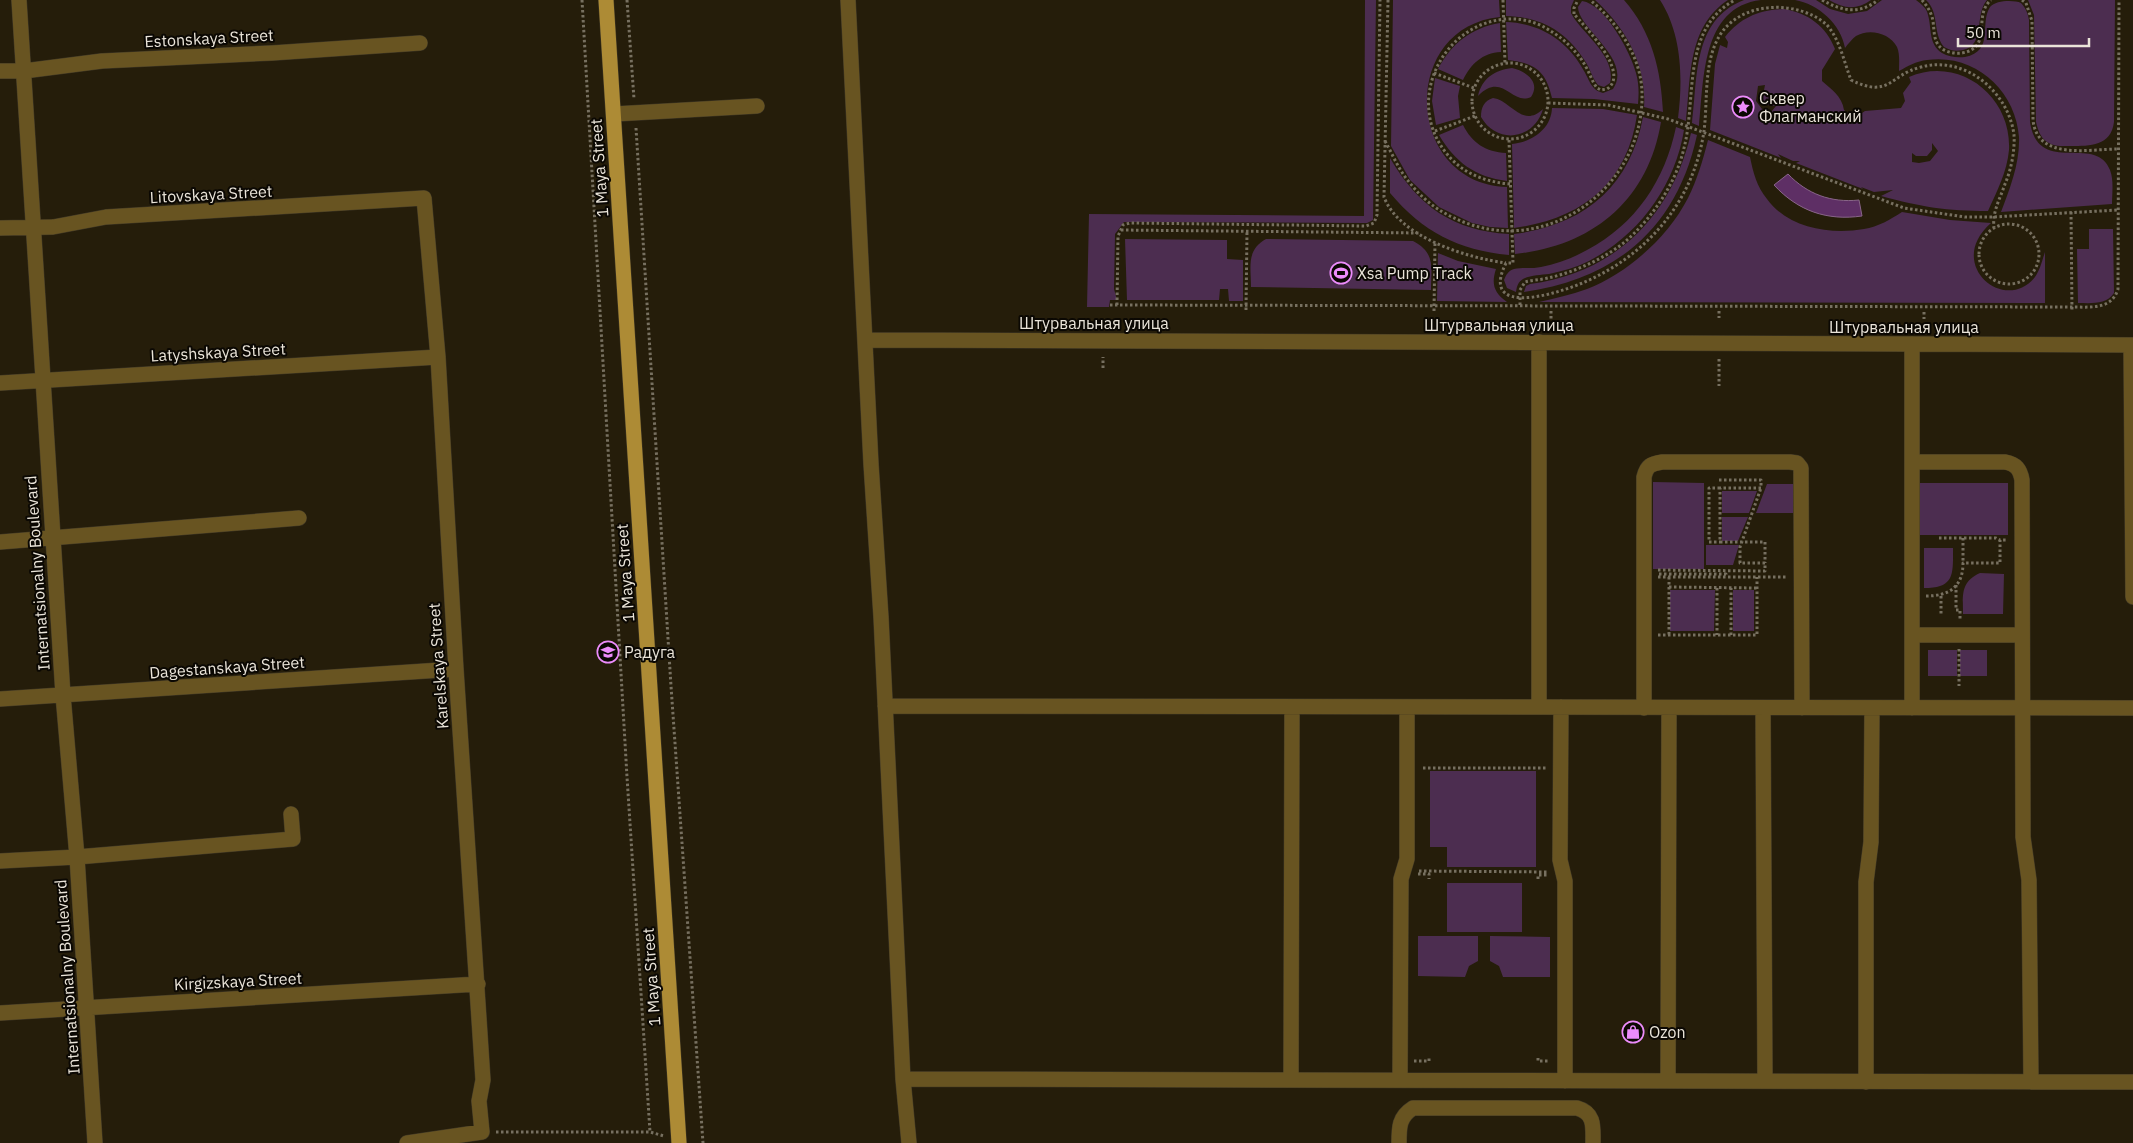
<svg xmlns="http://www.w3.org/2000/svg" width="2133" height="1143" font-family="'IBM Plex Sans',sans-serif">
<rect width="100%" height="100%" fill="#251d0a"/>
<path fill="#4c2d50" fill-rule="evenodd" d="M1365,0H1376L1373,220L1367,223L1124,222L1115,234L1114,289L1117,300H1110L1109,307H1087L1089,214L1364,216Z
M1393,0H1499L1500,17C1399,27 1404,183 1507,187L1508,228L1490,227L1472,223L1439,207L1410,180L1391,146Z
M1506,0H1574L1571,7V13C1581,33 1617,56 1610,83L1604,87L1598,85C1592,78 1590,68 1585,61C1566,31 1541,17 1506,16Z
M1595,0H1624C1652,32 1661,70 1663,112L1644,107C1647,65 1625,27 1595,0Z
M1660,0H1728C1687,27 1691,78 1686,121L1678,118C1683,79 1682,34 1660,0Z
M1744,0H1761C1701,7 1704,81 1699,126L1692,123C1698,78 1692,20 1744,0Z
M1795,0H1816L1830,9L1848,14L1867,11L1882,0H1916C1921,4 1927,8 1928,15C1932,28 1928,44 1942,53C1949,57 1957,58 1965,57C1995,51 1979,24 1990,7C1996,0 2014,0 2021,3C2026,8 2028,14 2029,20L2030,122C2038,177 2096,133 2110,170C2114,180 2112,194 2112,204L2001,212C2010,188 2020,163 2019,137C2016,91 1975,53 1927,60C1917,61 1908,66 1899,71C1899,63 1900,54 1897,47C1890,33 1869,28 1856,36C1852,39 1848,44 1845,48C1841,24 1818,4 1795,0Z
M1829,0H1871C1857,10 1844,9 1829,0Z
M1926,0H1987C1974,15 1986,45 1963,50C1955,52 1950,50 1944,47C1932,32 1940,13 1926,0Z
M2028,0H2115L2114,122C2111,146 2090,146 2071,146C2063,146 2055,147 2047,142C2040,137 2038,130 2036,122L2034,15Z
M1582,1C1605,4 1631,53 1636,73C1639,84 1639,93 1638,104L1594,99L1552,98C1546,71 1535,63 1508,60L1506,22C1540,23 1568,41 1584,71C1590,81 1591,90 1603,93L1613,89C1633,59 1578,29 1578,7Z
M1784,9C1808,13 1826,26 1835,49L1822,70V81C1831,89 1842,96 1844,110L1851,116L1856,117L1865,111L1901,108L1905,101L1903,93L1911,82L1909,77C1959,55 2012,96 2009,150C2007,172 1997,191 1988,211C1947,211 1921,207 1881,196L1893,190L1874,192L1861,187L1863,189L1796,163L1800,161H1793L1778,154L1781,158L1710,130L1715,64L1720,45L1727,48L1728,42L1725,37C1741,17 1759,10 1784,9ZM1765,85L1762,100L1767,105L1776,106L1771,112L1762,109L1756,101L1758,86ZM1932,143L1938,151L1930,161L1919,163L1912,162V153L1916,156H1927L1932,150Z
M1500,23L1501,52C1482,53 1471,64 1463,80L1438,69C1452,43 1471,28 1500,23Z
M1512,68C1526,71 1541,82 1531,97C1511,106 1503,71 1478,96C1482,78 1495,70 1512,68Z
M1435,78L1460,86L1458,96L1460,118L1436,125L1432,101Z
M1493,98C1511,100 1522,129 1543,109C1534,140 1497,145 1481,117C1481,107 1484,101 1493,98Z
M1552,108L1603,109L1637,115C1627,184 1581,219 1514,228L1512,144C1531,142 1551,130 1552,108Z
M1643,117L1661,122C1648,201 1592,246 1515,254L1514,234C1584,225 1630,187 1643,117Z
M1463,125C1472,143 1486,152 1506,153L1507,181C1475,177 1455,162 1439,135Z
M1676,127L1684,130C1675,186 1639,235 1589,261C1577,267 1563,271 1549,274C1541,275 1531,275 1523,279C1518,282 1517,286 1516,292L1507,288L1504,280C1506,275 1508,271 1514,269C1522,267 1532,269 1541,267C1557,264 1573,258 1587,250C1636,224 1665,180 1676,127Z
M1691,133L1697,135C1677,228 1616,279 1524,292L1526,286L1530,284C1615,273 1672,216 1691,133Z
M1708,140L1750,157C1753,172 1757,187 1767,199C1788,228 1830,235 1864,229C1878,227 1891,219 1902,212L1950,220L1991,223C1944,264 2005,315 2035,277C2040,270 2042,261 2045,252V303L1539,302C1555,298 1571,295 1587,289C1628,273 1668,237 1688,198C1697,180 1703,160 1708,140Z
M1390,158C1418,206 1453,231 1509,234V255C1458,250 1423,232 1390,193Z
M2089,229H2113L2114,293C2106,305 2091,303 2078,303L2077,249H2089Z
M1125,239L1227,240V259L1243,260V301H1229L1228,289H1220L1219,300H1127Z
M1266,239L1413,241C1436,253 1431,267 1431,290L1251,287C1251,267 1246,250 1266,239Z
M1438,253L1458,261L1496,269C1491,284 1494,293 1507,302L1437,301Z
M1653,482L1704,483V569H1653Z
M1919,483H2008V535H1919Z
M1767,484H1793V513H1756Z
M1722,491H1757L1749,513H1722Z
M1722,517H1748L1738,541H1722Z
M1706,545H1739L1733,565H1706Z
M1924,548H1953C1953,574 1955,588 1924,588Z
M1980,573L2004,574L2003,614H1963C1963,596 1960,582 1980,573Z
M1670,590H1715L1714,631H1670Z
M1733,590H1754V631H1733Z
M1928,650H1957V676H1928Z
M1960,650H1987V676H1960Z
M1430,771H1536V867H1447V847H1430Z
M1447,883H1522V932H1447Z
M1418,936H1478V961L1469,966L1465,977L1418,976Z
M1490,936L1550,937V977H1503L1499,966L1490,961Z"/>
<path fill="#5e2f65" stroke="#886588" d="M1788,174C1807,194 1831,203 1859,200L1862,216C1827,221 1798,211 1774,185Z"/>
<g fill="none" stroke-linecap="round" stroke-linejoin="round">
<g stroke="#413927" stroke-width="16">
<path id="minor" d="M19,0L63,695L77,857L95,1143
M848,0L871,464L881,617L903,1079L909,1143
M0,71H24L102,61L272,53L420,43
M614,114L757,106
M0,228L53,227L106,217L424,198L438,357L456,669L483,1080L479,1101L482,1132L407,1143
M865,340L2133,345
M2131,345L2133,597
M0,383L438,357
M1912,462H2005C2016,464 2020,469 2022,480L2023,837L2029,880L2031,1082
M0,542L299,518
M1912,635H2022
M0,699L456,669
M885,706L2133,708
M1539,707V342
M1561,707L1560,860L1565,881V1081
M1644,708V477C1647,465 1651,464 1662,462H1790L1797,463L1801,468L1802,708
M1763,708L1765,1081
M1912,708V344
M0,861L77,857L293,839L291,814
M0,1013L478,984
M903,1079L2133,1082
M1291,1080L1292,707
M1400,1080L1401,879L1407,859V707
M1668,1081L1669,708
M1866,1082V882L1871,842L1872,708
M1399,1143C1399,1127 1399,1117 1413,1108H1577C1595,1113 1593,1127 1593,1143"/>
</g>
<g stroke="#413927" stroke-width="16">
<path id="major" d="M606,0L679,1143"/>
</g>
<path stroke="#777060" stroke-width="3" stroke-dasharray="2.5 2.5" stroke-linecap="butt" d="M582,0L627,777L650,1132
M627,0L634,99
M1388,0L1384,197C1399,237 1467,258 1506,263
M1503,0L1505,64
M1822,0C1842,11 1859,15 1878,0
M1922,0C1926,5 1930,10 1932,17C1935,26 1932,39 1940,47C1945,52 1955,54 1962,53C1994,47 1972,16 1991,0
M2022,0L2026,3L2032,21L2033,120C2037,161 2089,149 2118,149
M1472 101a38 38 0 1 1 76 0a38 38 0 1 1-76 0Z
M1434,73L1474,88
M1548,103L1608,105L1668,119L1904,208L1965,217H1993L2118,210
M636,128L671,686L703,1143
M1435,131L1475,116
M1509,140L1513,263H1506C1485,305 1527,300 1553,293C1631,272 1692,213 1704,131C1708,101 1703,62 1720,35C1742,0 1799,0 1827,25C1840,40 1844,62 1851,80C1890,99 1889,75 1921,67C1966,55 2009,93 2014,135C2015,151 2011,170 2005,184C2000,199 1992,212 1994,228
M1385,141C1393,155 1399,171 1410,183C1426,204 1447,217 1472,225C1557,252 1644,181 1642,94C1642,57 1617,22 1590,0
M1510,184C1486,182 1463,174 1447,154C1410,110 1432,44 1483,24C1505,16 1529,17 1549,30C1563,38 1578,52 1586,67C1590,74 1592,81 1597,88L1601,90L1607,89C1631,73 1585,27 1574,14V8L1578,0
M2071,212L2072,312
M1979 254a30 30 0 1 1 60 0a30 30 0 1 1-60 0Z
M1121,230L1419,233
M1110,305L2072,307C2090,307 2112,310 2118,289L2119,0
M1117,305L1118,236L1123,225L1130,223L1366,226L1374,223L1377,215L1380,0
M1520,305V290L1525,282C1532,280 1540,280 1548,278C1575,272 1604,259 1626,241C1653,217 1676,183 1684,148C1697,98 1681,29 1735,0
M1246,310L1247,231
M1434,311L1435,242
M1551,311V319
M1719,311V318
M1924,312V319
M1719,359V386
M1103,368V357
M1719,480H1761V488H1720V542H1765V563
M1720,488H1709V542H1720
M1939,538H1996L2000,540
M1963,538V563
M1658,570L1765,571V563H1740V547L1761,488
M1659,574H1726V577
M1658,577H1787
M1669,577V635
M1956,585V610H1960V620
M1669,587L1757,588
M1717,588V635
M1926,596C1949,596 1963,587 1963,563H2000V540H2006
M1941,596V615
M1658,635H1757V577
M1731,635V588
M1959,649V686
M1423,768H1546
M1419,871L1548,872
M1418,874H1429V879
M1538,879V875H1549
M1538,1058V1061H1549
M1414,1061H1429V1057
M496,1132H650L664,1136"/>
<use href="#minor" stroke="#685421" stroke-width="15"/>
<use href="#major" stroke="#ad8b35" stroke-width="15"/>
</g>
<defs>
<g id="sight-ring" transform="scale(1.125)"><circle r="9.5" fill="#0b0803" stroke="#ec8cfb" stroke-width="1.5"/><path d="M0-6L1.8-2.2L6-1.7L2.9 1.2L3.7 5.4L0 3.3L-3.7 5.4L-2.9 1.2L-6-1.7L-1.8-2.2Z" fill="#ec8cfb"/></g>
<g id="stadium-ring" transform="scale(1.125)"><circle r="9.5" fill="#0b0803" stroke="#ec8cfb" stroke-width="1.5"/><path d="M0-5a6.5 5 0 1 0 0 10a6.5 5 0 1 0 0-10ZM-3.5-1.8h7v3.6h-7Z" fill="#ec8cfb"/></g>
<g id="school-ring" transform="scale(1.125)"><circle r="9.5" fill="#0b0803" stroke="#ec8cfb" stroke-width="1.5"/><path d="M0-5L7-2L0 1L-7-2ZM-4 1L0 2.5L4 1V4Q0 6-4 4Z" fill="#ec8cfb"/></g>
<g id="shop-ring" transform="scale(1.125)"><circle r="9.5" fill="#0b0803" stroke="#ec8cfb" stroke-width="1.5"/><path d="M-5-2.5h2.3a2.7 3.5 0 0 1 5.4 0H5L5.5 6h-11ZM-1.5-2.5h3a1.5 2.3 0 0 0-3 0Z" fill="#ec8cfb"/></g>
</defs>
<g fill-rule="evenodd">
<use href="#sight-ring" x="1743" y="107"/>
<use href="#stadium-ring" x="1341" y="273"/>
<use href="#school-ring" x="608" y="652"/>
<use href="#shop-ring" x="1633" y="1032"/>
</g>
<g text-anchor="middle" stroke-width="4" stroke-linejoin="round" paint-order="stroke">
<g font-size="16" fill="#eae4d9" stroke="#0b0803">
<text transform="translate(209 38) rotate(-3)" y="6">Estonskaya Street</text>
<text transform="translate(599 168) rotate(-94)" y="6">1 Maya Street</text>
<text transform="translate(211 194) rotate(-3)" y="6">Litovskaya Street</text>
<text x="1094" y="329">Штурвальная улица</text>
<text x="1499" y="331">Штурвальная улица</text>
<text x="1904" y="333">Штурвальная улица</text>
<text transform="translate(218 352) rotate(-3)" y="6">Latyshskaya Street</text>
<text transform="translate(37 573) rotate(-94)" y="6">Internatsionalny Boulevard</text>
<text transform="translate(625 573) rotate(-94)" y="6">1 Maya Street</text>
<text transform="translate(438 666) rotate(-94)" y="6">Karelskaya Street</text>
<text transform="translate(227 667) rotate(-4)" y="6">Dagestanskaya Street</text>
<text transform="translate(67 977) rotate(-94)" y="6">Internatsionalny Boulevard</text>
<text transform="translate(651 977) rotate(-94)" y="6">1 Maya Street</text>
<text transform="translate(238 981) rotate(-3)" y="6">Kirgizskaya Street</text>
</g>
<g font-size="16" fill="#eae4d9" stroke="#0b0803" text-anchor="start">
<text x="1759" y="104">Сквер<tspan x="1759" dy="18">Флагманский</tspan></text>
<text x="1357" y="279">Xsa Pump Track</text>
<text x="624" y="658">Радуга</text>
<text x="1649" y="1038">Ozon</text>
</g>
</g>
<path d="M1958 38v8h131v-8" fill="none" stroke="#eae4d9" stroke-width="2.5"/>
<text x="1966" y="38" font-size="15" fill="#eae4d9" stroke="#0b0803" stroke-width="4" paint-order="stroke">50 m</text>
</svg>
